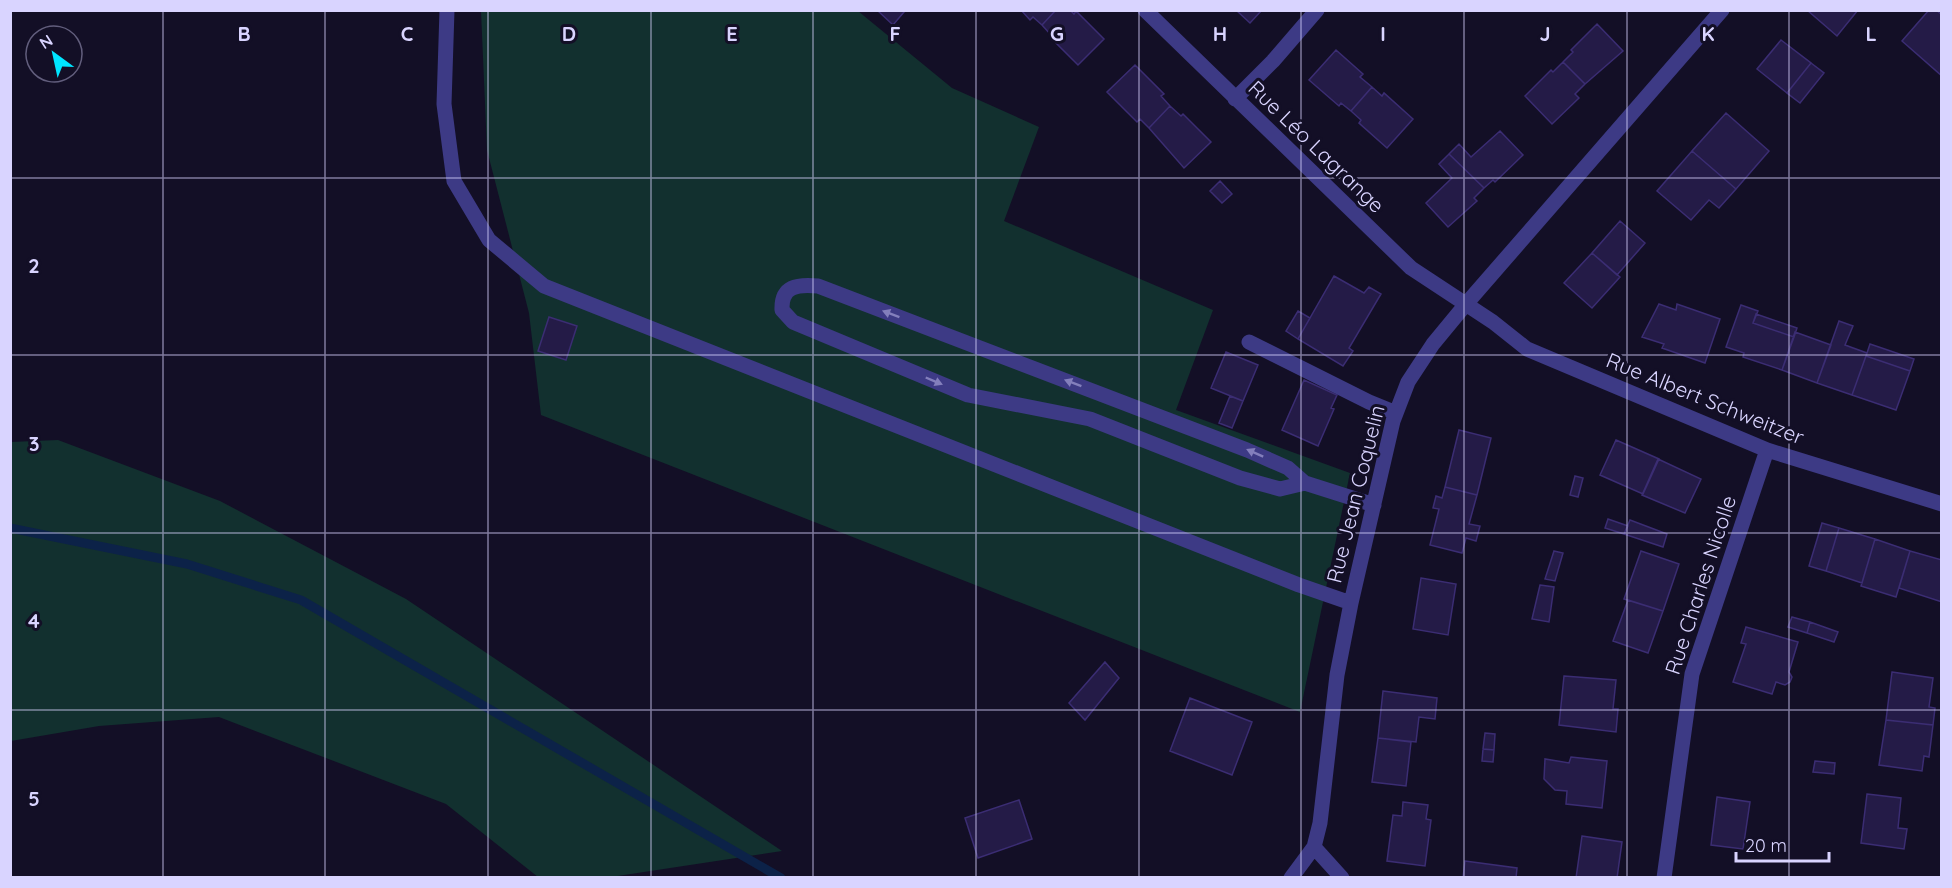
<svg xmlns="http://www.w3.org/2000/svg" width="1952" height="888" font-family="Quicksand,sans-serif">
<rect width="100%" height="100%" fill="#130f26"/>
<path fill="#12302f" d="M481,11H858L952,88L1039,127L1004,221L1213,310L1176,410L1350,473L1300,712L541,415L529,313L487,150Z
M58,440L220,501L406,599L782,851L611,877H538L446,804L219,717L99,726L11,741V442Z"/>
<g fill="none" stroke-linecap="round" stroke-linejoin="round">
<path stroke="#0c2248" stroke-width="9" d="M10,528L187,564L301,600L781,878"/>
</g>
<path fill="#241b47" stroke="#3b2d73" stroke-width="1.5" d="M877,10H902L904,12L893,25Z
M1021,10H1056L1042,25L1033,17L1030,20Z
M1056,10H1070L1074,14L1076,11L1104,39L1078,65L1050,37L1051,35L1042,25Z
M1236,10H1262L1250,23Z
M1807,10H1858L1837,36Z
M1929,10H1936L1942,15V76L1902,41Z
M1597,24L1623,51L1585,84L1563,62L1573,52L1571,50Z
M1781,40L1811,63L1787,93L1757,69Z
M1336,50L1363,74L1360,77L1372,87L1351,111L1341,103L1339,106L1309,80Z
M1563,62L1585,84L1575,94L1579,98L1552,124L1525,96L1551,70L1553,72Z
M1811,63L1824,73L1800,103L1787,93Z
M1135,65L1164,94L1161,96L1170,106L1149,128L1140,119L1137,122L1107,92Z
M1372,87L1382,96L1384,93L1413,119L1387,148L1359,123L1361,120L1351,111Z
M1170,106L1181,116L1183,114L1211,142L1184,168L1149,128Z
M1726,113L1769,151L1736,189L1692,151Z
M1500,131L1523,155L1495,182L1493,180L1484,188L1449,154L1459,144L1471,157Z
M1692,151L1736,189L1719,208L1709,200L1691,220L1657,191Z
M1449,154L1484,188L1474,198L1477,201L1448,227L1426,203L1452,178L1439,164Z
M1220,181L1232,194L1222,203L1210,191Z
M1620,221L1645,243L1617,275L1592,253Z
M1592,253L1620,277L1592,308L1564,283Z
M1334,276L1364,293L1369,287L1381,294L1349,348L1353,351L1343,366L1298,339Z
M1659,304L1676,310L1677,304L1720,319L1705,363L1662,348L1664,344L1642,337Z
M1741,305L1758,311L1753,323L1794,337L1782,370L1743,357L1744,353L1726,347Z
M1298,311L1310,318L1298,339L1286,331Z
M1756,314L1797,328L1794,337L1753,323Z
M549,317L577,326L566,360L538,351Z
M1839,321L1853,326L1845,345L1867,353L1852,395L1817,383Z
M1795,332L1831,345L1817,383L1782,370Z
M1870,344L1914,359L1910,371L1866,356Z
M1226,352L1258,365L1243,401L1211,388Z
M1866,356L1910,371L1896,410L1852,395Z
M1304,380L1337,395L1331,408L1334,409L1318,446L1282,430Z
M1230,396L1243,401L1232,428L1219,423Z
M1459,430L1491,438L1477,495L1445,487Z
M1616,440L1659,459L1643,494L1600,475Z
M1658,459L1701,479L1685,513L1642,495Z
M1575,476L1583,478L1578,497L1570,495Z
M1445,487L1477,495L1469,524L1480,526L1476,541L1466,538L1462,553L1430,545L1439,509L1433,508L1436,496L1442,498Z
M1608,519L1628,526L1624,534L1605,528Z
M1630,520L1667,534L1663,547L1624,534Z
M1822,523L1839,528L1826,571L1809,566Z
M1839,528L1875,539L1862,583L1826,571Z
M1875,539L1910,551L1896,597L1861,586Z
M1554,551L1563,553L1555,581L1545,579Z
M1641,551L1679,564L1663,611L1624,599Z
M1910,551L1942,560V602L1899,588Z
M1421,578L1456,584L1448,635L1413,629Z
M1540,585L1554,587L1549,622L1532,619Z
M1628,600L1663,611L1648,653L1613,641Z
M1792,617L1810,622L1807,633L1788,627Z
M1810,622L1838,632L1834,642L1807,633Z
M1746,627L1798,642L1789,672L1792,677L1790,682L1785,685L1776,682L1772,694L1733,682L1746,644L1741,643Z
M1105,662L1119,678L1085,720L1069,703Z
M1892,672L1933,678L1929,707L1935,708L1933,725L1886,720Z
M1564,676L1616,680L1613,709H1618L1616,732L1559,725Z
M1383,691L1437,698L1435,719L1419,717L1416,742L1378,738Z
M1190,698L1252,722L1232,775L1170,751Z
M1886,720L1933,725L1929,757L1924,756L1922,771L1879,765Z
M1485,733L1495,734L1494,750L1483,749Z
M1378,738L1411,742L1406,786L1372,782Z
M1483,749L1494,750L1493,762L1482,761Z
M1571,757L1607,761L1602,808L1566,804L1567,791L1555,790L1544,779L1545,759L1569,763Z
M1815,761L1835,763L1834,774L1813,772Z
M1867,794L1901,798L1898,828L1907,829L1904,849L1861,843Z
M1717,797L1750,802L1743,849L1711,845Z
M1019,800L1032,839L978,858L965,818Z
M1403,802L1428,805L1426,819L1431,820L1425,866L1387,861L1393,815L1402,816Z
M1582,836L1622,842L1617,878H1576Z
M1465,861L1517,868L1516,878H1463Z"/>
<g fill="none" stroke-linecap="round" stroke-linejoin="round">
<path stroke="#3d3a85" stroke-width="15" d="M447,10L444,104L454,181L489,240L544,286L1299,585L1351,603
M1145,10L1411,268L1493,322L1527,349L1767,450L1942,504
M1235,99L1273,61L1317,10
M1249,342L1369,402L1396,413
M1305,483L1280,489L1240,478L1090,419L968,395L793,322L782,310C781,286 797,284 818,286L1247,450L1288,468L1305,483L1374,505
M1314,847L1342,878
M1291,878L1314,847L1320,823L1337,675L1351,603L1393,421L1408,382L1433,344L1466,304L1722,10
M1664,878L1692,674L1767,450"/>
</g>
<defs><path id="oneway-solid" d="M-6-.8H1V-3.2L6.5 0L1 3.2V.8H-6Z" transform="scale(1.5)"/></defs>
<g fill="#837fbc">
<use href="#oneway-solid" transform="translate(891 314) rotate(-159)"/>
<use href="#oneway-solid" transform="translate(934 381) rotate(23)"/>
<use href="#oneway-solid" transform="translate(1073 383) rotate(-159)"/>
<use href="#oneway-solid" transform="translate(1255 453) rotate(-156)"/>
</g>
<path fill="none" stroke="#d9d4ff" stroke-width="1.5" stroke-opacity="0.55" d="M163,10V878M325,10V878M488,10V878M651,10V878M813,10V878M976,10V878M1139,10V878M1301,10V878M1464,10V878M1627,10V878M1789,10V878M10,178H1942M10,355H1942M10,533H1942M10,710H1942"/>
<g text-anchor="middle" stroke-width="6" stroke-linejoin="round" paint-order="stroke">
<g font-size="21" fill="#d9d4ff" stroke="#130f26">
<text transform="translate(1316 147) rotate(44)" y="7">Rue Léo Lagrange</text>
<text transform="translate(1705 399) rotate(22)" y="7">Rue Albert Schweitzer</text>
<text transform="translate(1356 494) rotate(-76)" y="7">Rue Jean Coquelin</text>
<text transform="translate(1701 585) rotate(-72)" y="7">Rue Charles Nicolle</text>
</g>
</g>
<g font-size="20" text-anchor="middle" font-weight="bold" fill="#d9d4ff" stroke="#130f26" stroke-width="6" stroke-linejoin="round" paint-order="stroke">
<text x="244" y="41">B</text>
<text x="407" y="41">C</text>
<text x="569" y="41">D</text>
<text x="732" y="41">E</text>
<text x="895" y="41">F</text>
<text x="1057" y="41">G</text>
<text x="1220" y="41">H</text>
<text x="1383" y="41">I</text>
<text x="1545" y="41">J</text>
<text x="1708" y="41">K</text>
<text x="1871" y="41">L</text>
<text x="34" y="273">2</text>
<text x="34" y="451">3</text>
<text x="34" y="628">4</text>
<text x="34" y="806">5</text>
</g>
<rect width="1952" height="888" fill="none" stroke="#d9d4ff" stroke-width="24"/>
<g transform="translate(54 54) rotate(327)"><circle r="28" fill="#130f26" stroke="#625e7d" stroke-width="1.5"/>
<path d="M0-4.5L10 22L0 15L-10 22Z" fill="#00e5ff"/>
<text y="-9" font-size="16" font-weight="bold" text-anchor="middle" fill="#d9d4ff">N</text>
</g>
<path d="M1736 852v9h93v-9" fill="none" stroke="#d9d4ff" stroke-width="3"/>
<text x="1745" y="852" font-size="18" fill="#d9d4ff" stroke="#130f26" stroke-width="4.5" paint-order="stroke">20 m</text>
</svg>
